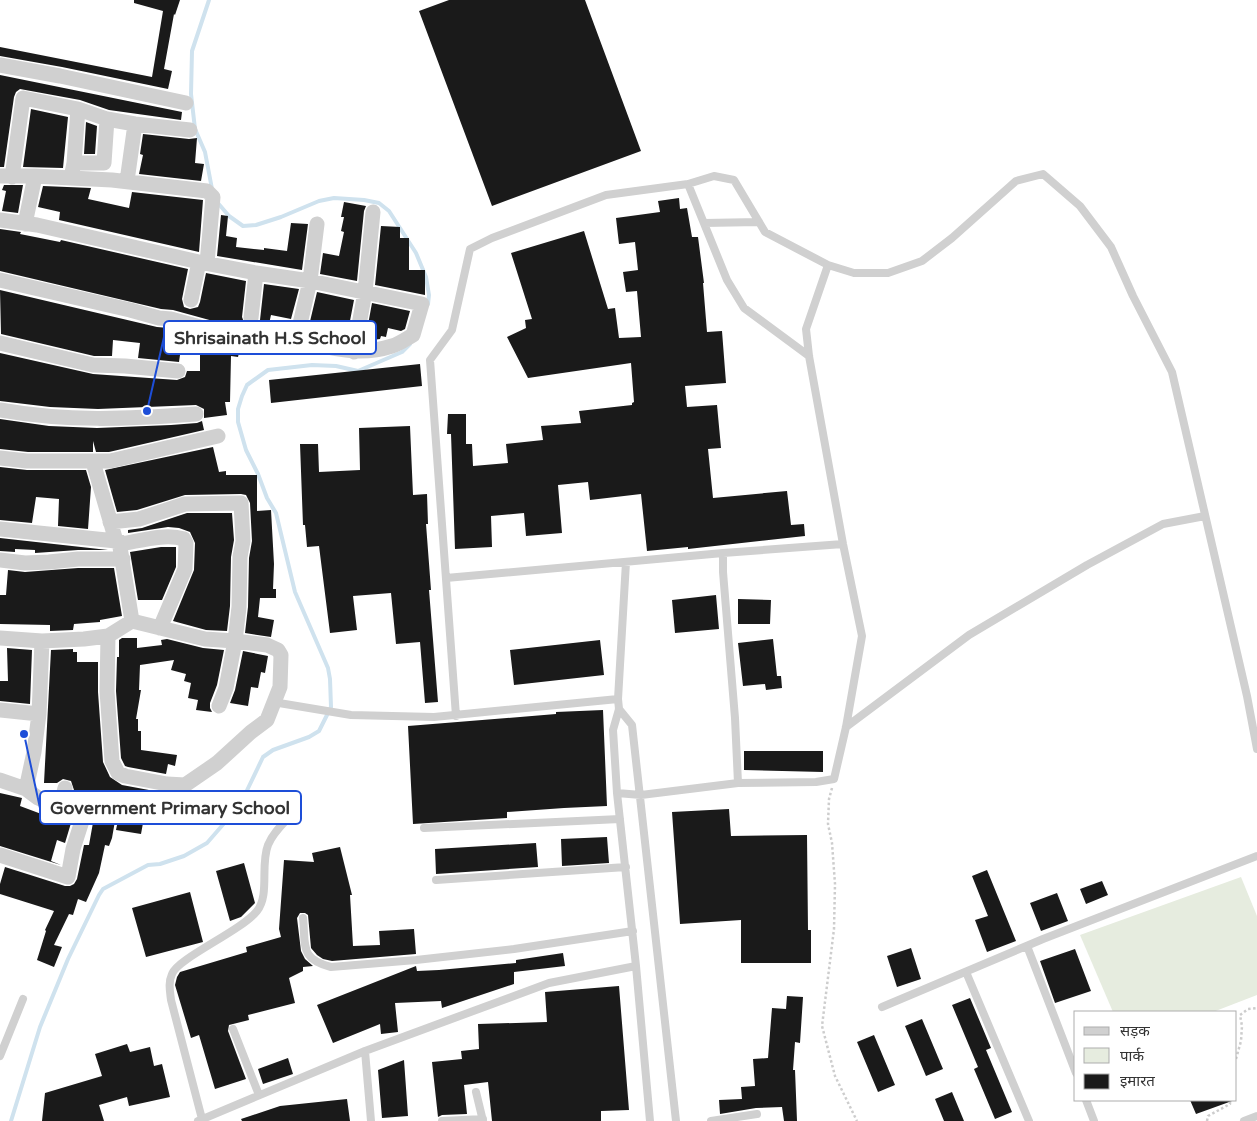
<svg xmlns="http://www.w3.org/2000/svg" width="1257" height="1121" font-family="'Varela Round','Noto Sans Devanagari',sans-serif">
<rect width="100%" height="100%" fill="#fff"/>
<path fill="#e6ecdf" d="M1241,877L1257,916V995L1213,1012H1113L1080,935Z"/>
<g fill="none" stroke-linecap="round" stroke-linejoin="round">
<path stroke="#cfe2ee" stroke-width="4" d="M209,0L192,51L191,94L195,129L205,152L212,189
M217,202L229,216L243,226L256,225L281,217L319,201L334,198L364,200L379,203L389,211L416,253L426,277L429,295L428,304
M11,1121L40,1027L68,959L99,895L103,889L148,865L160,864L184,856L207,843L240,805L263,757L273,750L309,737L319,731L331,707L330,679L328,668L295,592L276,513L267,498L258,474L246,450L238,422V409L242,396L247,385L268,370L312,365L336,366L358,371L402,352L410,344"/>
</g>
<path fill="#1a1a1a" d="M134,0H180L175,15L174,14L164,69L172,71L168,89L62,67L0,56V47L152,77L163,11L134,3Z
M449,0H585L641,151L492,206L419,11Z
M0,75L182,112L181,120L109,110L80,100L20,89L16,92L14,97L4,167H0Z
M31,109L68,117L63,168L23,167Z
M86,122L97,126L95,154H84Z
M143,134L189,139L197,138L195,163L204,164L201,181L139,174L143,155L140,154Z
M4,185H23L18,213L2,211L6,191L2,190Z
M43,186L91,188L88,199L129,208L132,192L203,200L199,252L59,220L60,212L38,207Z
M679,198L680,209L687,208L692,237H698L704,283H703L707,332L722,331L726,383L685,386L687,407L717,405L721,448L708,449L713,498L787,491L791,525L804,524L805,536L688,549V547L647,551L641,494L590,500L588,482L558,485L562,533L526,536L524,513L491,516L492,547L455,549L451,434H447L448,414H466V444H472L473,466L508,463L506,444L543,440L541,426L581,423L579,411L632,405V403L634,402L631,363L528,378L507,337L526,328L525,320L532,319L511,253L584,231L608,309L615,308L619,338L641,337L637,291L626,292L623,272L638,270L635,242L619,244L616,218L660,212L658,201Z
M344,202L366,206L364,211L357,281L320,274L323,253L339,256L344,232L341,231L344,217H341Z
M221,215L228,216L226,236L237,238L236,247L264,250V248L287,251L291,223L308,224L302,270L217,256Z
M381,226L400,227V238H409V270H425V295L375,285Z
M0,229L21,232L20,234L60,242L61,240L188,269L182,299L184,307L190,309L198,307L200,302L206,273L246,281L242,317L245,325L249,327L255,326L260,320L264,284L299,289L291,319L271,315L269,324L261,322L255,342L242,340L238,357L231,356L230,402H225L227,415L204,418V409L196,405L98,409L50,407L0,401V353L93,374L177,380L185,377L187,371H200V352L181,348L179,362L138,358L140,343L113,340L112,356H94L1,334L0,290L157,327L169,328L220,342L228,340L231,336V331L229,327L224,324L173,310L161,309L0,271Z
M317,292L354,300L349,326L329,323L325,337L307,334Z
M372,303L410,311L405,329L401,331L388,328L386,337L381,336L380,339L365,341Z
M420,364L422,386L271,403L269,380Z
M0,419L49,426L97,428L171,425L197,423L202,421L204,430L109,452H96L93,441V452H28L0,449Z
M410,426L413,495L427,494L428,524H426L431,590H429L438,702L425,703L420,642L396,644L391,593L353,596L357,630L330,633L319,546L307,547L305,525H303L300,444H318L319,472L360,470L359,428Z
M213,447L219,472L226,471V475H257V511L271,510L274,564L273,589H276V598H260L258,617L274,620L271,637L245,633L248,607L249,558L252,541L250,503L246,495L241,494L185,495L137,510L117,512L105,470Z
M0,467L27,470H86L91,487L88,529L58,526L59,499L36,497L32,523L0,520Z
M187,513H232L234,540L231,557L230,606L227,631L206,630L173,621L194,570L195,543L190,532L179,528L168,527L128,533V530L142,528Z
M0,538L108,550H78L35,553V550L15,549V552L0,551Z
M161,547H176V567L162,600H138L130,552Z
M78,568H114L122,616L100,620V622L74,624L73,630L50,631V625L0,624V595H6L8,570L25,572Z
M716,595L719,629L675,633L672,600Z
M738,599L771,600L770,624H738Z
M122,638H137V648L162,645L161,640L167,639L203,648L224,650L217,685L210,703V708L212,712L196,710L198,700L188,698L191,683L184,681L186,674L171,670L174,660L140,665L139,690H141L136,719H138V731H141V750L177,755L175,766L168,764L166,774L128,767L125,766L121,758L116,691L117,657H119V640Z
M773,639L777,676H781L782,688L766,690L765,684L743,686L738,643Z
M600,640L604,675L514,685L510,650Z
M7,648L32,650L30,704L0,701V681H8Z
M73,649V652H77V662H98V692L103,762L110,777L122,785L149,790L141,834L116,830L122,800L97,797L90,812L71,802L74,790L71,781L63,779L57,783H44L51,650Z
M243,651L268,656L265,673L261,672L258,688L251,687L248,706L230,703L235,690Z
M603,710L607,806L564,808L507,812V818L413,824L408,726L556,714V712Z
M744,751H823V772L744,770Z
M0,793L22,798L20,806L60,821L61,818L71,823L65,843L57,840L51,861L61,865L0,846Z
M729,809L731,836L807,835L808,930H811V963H741V920L680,924L672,812Z
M94,817L115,821L112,838L109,846L105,845L99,873L86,902L78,899L73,915L69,914L54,945L62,947L54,967L37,960L46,931L45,930L54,911L0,894V884L5,867L65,886H70L74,884L77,879L84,845H89Z
M607,837L609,863L562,866L561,839Z
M536,843L538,867L436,874L435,849Z
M340,847L352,895H350L353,946L380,945L379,931L414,929L416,954L332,961L323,959L317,955L311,948L308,915L305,913H300L297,918L301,951L305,959L313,966L303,967V971L289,978L295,1003L248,1015L249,1020L229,1025L228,1031L246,1079L215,1089L199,1035L191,1038L175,985L177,977L180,972L247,952L246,947L281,937L279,929L284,860L314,862L312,853Z
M244,863L255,903L241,917L230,921L216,871Z
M987,870L1016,941L987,952L975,920L988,916L972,876Z
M1102,881L1108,895L1086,904L1080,889Z
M190,892L203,942L146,957L132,908Z
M1057,893L1068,921L1041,931L1030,903Z
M911,948L921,979L897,987L887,956Z
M1075,949L1091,991L1055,1003L1040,961Z
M563,953L565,966L514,972V984L442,1008L441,1001L395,1003L398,1032L381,1034L380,1024L333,1043L317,1005L416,966L417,971L439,970L516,963V960Z
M619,986L629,1110L601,1111V1121H492L488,1082L464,1085L467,1114L442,1115L438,1117L432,1062L462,1059L461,1051L479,1049L478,1024L547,1022L545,992Z
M787,996L803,997L800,1043L795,1042L793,1070H795L797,1121H784L782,1107L756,1108L720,1114L719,1100L742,1099L741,1087L755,1086L753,1059L768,1058L772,1008L786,1009Z
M970,998L991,1048L986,1050L1012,1112L995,1119L974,1069L978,1067L952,1005Z
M922,1019L943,1069L926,1076L905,1026Z
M874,1035L895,1085L878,1092L857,1042Z
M127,1044L130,1052L150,1047L154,1066L162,1064L170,1097L129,1106L127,1097L99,1105L104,1121H42L45,1093L102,1076L95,1054Z
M288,1058L293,1074L263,1084L258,1069Z
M404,1060L408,1116L382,1118L378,1070Z
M952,1092L964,1121H944L935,1099Z
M347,1099L350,1121H242L241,1119L280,1106Z
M1190,1100H1232V1101L1196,1114Z"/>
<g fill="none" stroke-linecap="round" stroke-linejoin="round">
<path stroke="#cdcdcd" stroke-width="2.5" stroke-dasharray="2.5 2.5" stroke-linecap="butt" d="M832,788L829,799L828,824L832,843L835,884L834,929L822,1026L835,1076L857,1121
M1236,1059L1241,1041L1242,1026L1240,1015L1248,1009L1257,1008
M1207,1121L1208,1116L1230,1104V1100"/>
<path stroke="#d0d0d0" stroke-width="8" d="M688,184L727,280L744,308L809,356
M704,223L759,222
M828,265L854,273H888L922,261L952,238L1016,181L1043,174L1080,206L1111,247L1133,296L1172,372L1247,696L1257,749
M723,553V572L735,718L738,783
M626,562L618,699L619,709L613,730L617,793L636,966L650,1121
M446,578L723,553L843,544
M273,702L351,715L434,717L618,699
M619,709L632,725L676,1121
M456,716L430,360L452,330L470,249L492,238L606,195L688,184L714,176L734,180L765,232L828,265L806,329L809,356L843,544L862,636L846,727L834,779L816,782L738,783L641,795L617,793
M846,727L969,635L1087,565L1163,524L1205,516
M424,828L620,819
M436,880L626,867
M303,918C306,945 299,959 331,967L416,960L514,949L633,931
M1027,946L1076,1073
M966,972L1029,1121
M882,1007L1043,939L1257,856
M233,1029L259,1095
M365,1051L371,1121
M0,1056L23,999
M476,1092L483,1121
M1086,1100L1094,1121
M202,1119L171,1000C170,991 168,983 172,974C178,958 241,931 257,911C270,895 260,865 268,845C273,832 285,822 294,812
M198,1121L365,1051L549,983L636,966
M442,1121L483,1119
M711,1121L757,1114
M1244,1121L1257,1116"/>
<path stroke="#d0d0d0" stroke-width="15" d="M0,65L60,76L186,103
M74,163H104L107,119
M0,176H35L25,224
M35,176L71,178L74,163L78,109
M12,177L23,98L78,109L107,119L135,124L190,130
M71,178L112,180L207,191L213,197L207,263
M127,181L135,124
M0,220L37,225L199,262L191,300
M199,262L256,273L251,318
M256,273L310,281L422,304L413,335C406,339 399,344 392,346C358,357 330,347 296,341L310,281L317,224
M0,280L130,310L159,318L171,319L222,333
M0,343L93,365L125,366L178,371
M354,352L365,292L373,212
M0,410C67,422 128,419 196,414
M0,458L27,461H110L218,436
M110,522L139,519L185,504L241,503L243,541L240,557L239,607L235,641L205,639L132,621L119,541H116
M0,529L116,541L93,462
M120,544C140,541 165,533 184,539L186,543L185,569L160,628
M0,560L25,563L49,562L78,559H123
M108,636L107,691L112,761L118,773L125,776L167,784L185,785L217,763L251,732L267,720L280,687L281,655L278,650L267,645L235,641L226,688L219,706
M0,638L42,641L84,639L108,636L132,621
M0,710L39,714
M0,780L26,789
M60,808L65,788
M0,855L68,877L73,849L83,818L38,798L26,789L34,752L39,714L42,641"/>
</g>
<path fill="none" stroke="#1d4ed8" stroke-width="2" d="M147 411L164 337M24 734L40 808"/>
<g fill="#1d4ed8" stroke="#fff" stroke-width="2">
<circle cx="147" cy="411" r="5"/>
<circle cx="24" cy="734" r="5"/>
</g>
<g fill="#fff" stroke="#1d4ed8" stroke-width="2">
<rect x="164" y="321" width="212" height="33" rx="5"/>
<rect x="40" y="791" width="261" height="33" rx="5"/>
</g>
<g font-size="18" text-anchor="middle" font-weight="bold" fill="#333">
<text x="270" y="344">Shrisainath H.S School</text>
<text x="170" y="814">Government Primary School</text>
</g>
<rect x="1074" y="1011" width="162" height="90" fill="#ffffff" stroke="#adadad"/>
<rect x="1084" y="1027" width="25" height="8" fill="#d0d0d0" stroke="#adadad"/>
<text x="1120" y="1036" font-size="15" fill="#333333">सड़क</text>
<rect x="1084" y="1048" width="25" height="15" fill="#e6ecdf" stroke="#adadad"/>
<text x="1120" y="1061" font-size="15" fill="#333333">पार्क</text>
<rect x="1084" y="1074" width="25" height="15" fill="#1a1a1a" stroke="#adadad"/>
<text x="1120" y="1086" font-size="15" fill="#333333">इमारत</text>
</svg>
